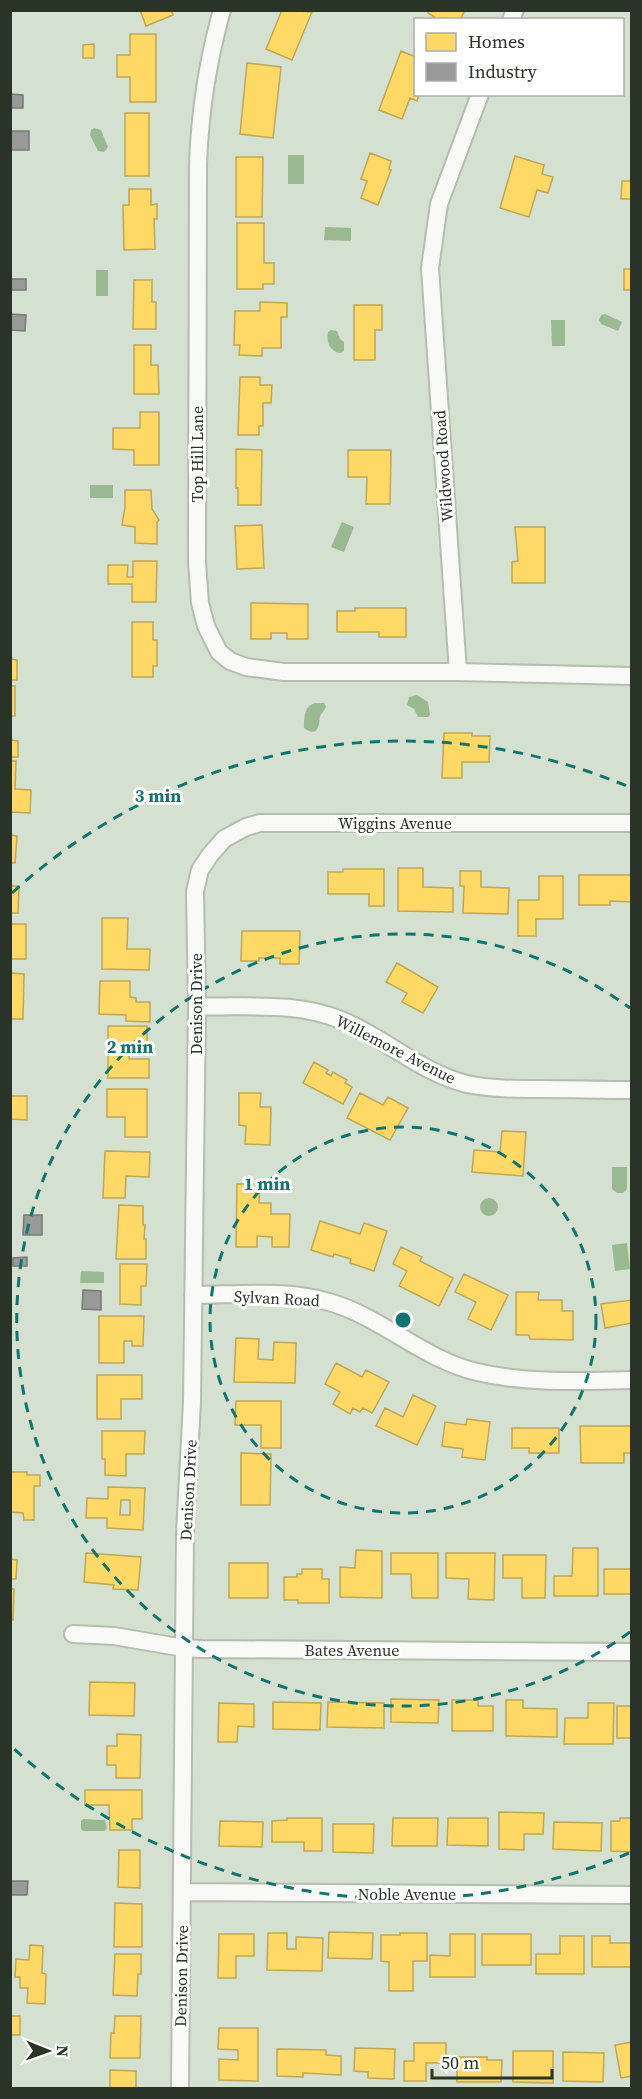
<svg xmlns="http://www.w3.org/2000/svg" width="642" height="2099" font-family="'Source Serif 4',serif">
<rect width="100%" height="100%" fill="#d4e0d0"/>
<path fill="#99ba90" d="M94,128L101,130L108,147L104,152L98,151L90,135L91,130Z
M288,155H304V184H288Z
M325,227L351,228V241L324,240Z
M96,270H108V296H96Z
M605,314L622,322L618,331L601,324L599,320L601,315Z
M551,320H565V346H552Z
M331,330L337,331L340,339L344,342V351L341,353C330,352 326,342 328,332Z
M90,485H113V498H90Z
M342,522L354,527L344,552L331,547Z
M417,695L428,702L430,715L428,717H418L414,709L407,705L409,697Z
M315,703H324L326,707L320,716C319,726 318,738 304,728C304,718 304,706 315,703Z
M612,1167H627V1189L623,1193H617L612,1189Z
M480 1207a9 9 0 1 1 18 0a9 9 0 1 1-18 0Z
M627,1243L630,1269L615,1271L612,1245Z
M81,1271L104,1272V1283H80Z
M83,1819L105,1820L107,1829L104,1831H83L81,1829V1821Z"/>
<path fill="#ffd966" stroke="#bfa753" stroke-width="1.5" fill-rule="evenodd" d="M140,10H171L173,15L146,26Z
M282,10L312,12L292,60L266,49Z
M430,10H465L460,20H439L428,13Z
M130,34H156V102H130V77H117V55H130Z
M94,44V58H83V45Z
M401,51L416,57V94H419L417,101L410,98L402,119L379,110Z
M247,63L281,67L273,138L240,134Z
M125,113H149V176H125Z
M370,153L391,161L389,169L391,170L378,205L361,198L367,181L361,179Z
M515,156L544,165L542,174L553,177L548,193L537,190L529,217L500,208Z
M236,157H263L262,217H236Z
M622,181H632V199H621Z
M129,189H151V205L157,204V219H154L155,249L124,250L123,205H129Z
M237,223H264V263H274V284H263V289H237Z
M624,269H632V290H624Z
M134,280H152V302H156V329H133Z
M260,302L287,303V317H281V348H262V356L239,355L240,345H234L235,311H260Z
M354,305H382V330H375V360H354Z
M134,345H151V365H158L159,394H134Z
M240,377H260V385H272L271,403H263V426H259V435H238Z
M140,412H159V465H134V450L113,449V428H140Z
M236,449L262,450L261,505H238V488H236Z
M348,450H391L390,504H366L367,477H348Z
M125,490H151L152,509L159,520L157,522V544L135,543V527L122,525L125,507Z
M262,525L264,568L237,569L235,526Z
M515,527H545V583H512V562L518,561Z
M133,561H157L156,602H132V584H108V565H128L127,577H133Z
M251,603L308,604V639H287V633H271V639H251Z
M355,608H406V637H379V632H337V611H355Z
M132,622H153V640H157V666H153V677H132Z
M10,659L17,660V680H10Z
M10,686H15V716H10Z
M444,733H472V736H490L489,762H462V778H442Z
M10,740L18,741V757H10Z
M10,761H16L15,789L31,790L30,813L10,812Z
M10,835L17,836L15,863H10Z
M398,868H423V887L453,888V912L398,911Z
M343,869H384V906H369V894H328V872H343Z
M460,871H481V887L509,888L508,914L463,913L464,886H460Z
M579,875H632V902L610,901V905H579Z
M539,876H563V919H536V936H518V900H539Z
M10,886H19L18,913H10Z
M102,918H128L127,949H150L149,970L102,969Z
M10,924H26V959H10Z
M242,931H300L299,964H280V958H259V961H241Z
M397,963L438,987L423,1013L402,1002L407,993L386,982Z
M10,973L24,974L23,1019H10Z
M100,981H130V997L136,998V1002H150V1022L126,1021V1015L99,1014Z
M108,1026H147V1049H129V1059H149V1078H108Z
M314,1062L328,1070L326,1073L331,1076L333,1072L347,1080L345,1083L352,1087L343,1104L303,1083Z
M107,1089H147V1137H125V1117H107Z
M239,1093H261L260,1107H271L270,1145L245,1144L246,1126L239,1125Z
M360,1093L383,1105L388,1097L408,1108L390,1140L347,1118Z
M10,1096H27V1120L10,1119Z
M502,1131L526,1132L523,1176L472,1172L474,1150L500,1152Z
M105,1151L150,1152L149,1177L126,1176L125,1198H103Z
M237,1184H260L259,1203H271V1214H290L289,1247H272V1237L257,1236V1247H236Z
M119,1205L143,1206V1225H145L144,1239H146V1259H116Z
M320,1221L360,1234L364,1223L387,1231L374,1271L350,1263L351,1259L334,1254L333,1257L311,1250Z
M401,1247L422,1257L420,1261L453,1278L439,1306L399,1286L407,1271L393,1264Z
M120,1264H147L146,1286H141V1305L120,1304Z
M464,1274L508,1295L491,1330L468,1319L476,1302L455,1292Z
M516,1292H539L538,1300H562V1311H573V1340L530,1339L529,1335H516Z
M632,1300V1323L605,1328L601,1304Z
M99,1316H144L143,1346H132V1341H124V1363H99Z
M236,1338L259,1339L258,1359L273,1360L274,1342L296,1343L295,1383L234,1382Z
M336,1363L362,1377L366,1370L389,1382L372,1413L363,1408L360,1412L353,1408L350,1414L333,1404L340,1392L325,1384Z
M97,1375H142V1399H121V1419H97Z
M413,1395L436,1406L417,1445L376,1426L385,1408L403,1417Z
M236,1401H281V1448H261V1425H235Z
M467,1419L490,1422L485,1460L462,1457L463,1449L442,1446L445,1422L466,1425Z
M580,1426H631V1453H624V1463H581Z
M512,1428H559V1453H529V1448H512Z
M102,1431H145L144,1454H126V1476L105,1475V1459H102Z
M241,1453L271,1454L270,1505H241Z
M10,1472H27V1475H40V1486H34V1520H24L23,1513L10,1512Z
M108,1487L145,1488L143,1530L107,1528V1518H86L87,1498L108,1499ZM121,1500H130V1515H120Z
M573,1548H598V1596H554V1576H572Z
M356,1550L382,1551V1598L340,1597V1567L355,1568Z
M86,1553L141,1557L138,1590L113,1589L114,1585L84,1582Z
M391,1553H438V1598H412L411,1574H391Z
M446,1553H495L494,1600L468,1599L469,1579L446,1578Z
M503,1555H546L545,1598H522V1578H503Z
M10,1559L17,1560L16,1579H10Z
M229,1563H268V1598H229Z
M302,1569H322V1579H329V1603H298V1600H284V1577H297V1574H302Z
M604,1569H632V1594H604Z
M10,1589H14L13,1620H10Z
M90,1682L135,1683L134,1716L89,1715Z
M391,1699L439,1700L438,1723L391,1722Z
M452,1700H478V1706H493V1731H452Z
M506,1700H523V1708L557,1709V1737L506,1736Z
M273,1702L321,1703L320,1730L273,1729Z
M328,1702L384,1703V1728L327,1727Z
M219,1703L254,1704V1727L238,1726L237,1742H218Z
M588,1703H614L613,1744H564L565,1718H588Z
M617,1706H632V1738H617Z
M117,1734L141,1735L140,1778H116V1765H107V1746H117Z
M85,1790H142V1819H132V1830H110L109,1805H85Z
M499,1812L544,1813L543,1834H524V1850L499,1849Z
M287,1818H322V1851H304V1842H272V1821L287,1820Z
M393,1818H438L437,1846H392Z
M448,1818H488V1846L447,1845Z
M620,1818H632V1852L611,1851V1821H620Z
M220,1821L263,1822L262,1847L219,1846Z
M554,1822L602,1823L601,1851L553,1849Z
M333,1824H374L373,1853L333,1852Z
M119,1850H140V1888L118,1887Z
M115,1903L142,1904V1947H114Z
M329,1932L373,1933L372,1959L328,1958Z
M268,1933H287V1949H296V1937L323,1938L322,1971L267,1970Z
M400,1933H427V1961H413V1991H389V1962L381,1961V1935H400Z
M219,1934H254V1956H236V1978H218Z
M450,1934H475V1977H430V1955L450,1956Z
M482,1934H531V1965H482Z
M560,1936H584V1974H536V1954H560Z
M592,1936H610V1943H632V1967H592Z
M30,1945L43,1946L42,1973L46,1974L45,2004L27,2003L28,1988H20V1977H15L16,1959L29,1960Z
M115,1954H141V1974H138L137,1996L113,1995Z
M10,2016H20V2035H10Z
M115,2016H141L140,2058H110L111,2033H114Z
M219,2028H258V2081L219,2080V2059L238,2060V2050L218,2049Z
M632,2042V2076L621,2078L615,2045Z
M414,2043H446V2063H426V2081H404V2061H414Z
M355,2048L395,2049L394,2079L368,2078V2072L354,2071Z
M277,2049L326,2050V2055L341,2056V2075L303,2073V2077L277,2076Z
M513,2051H553V2083L513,2082Z
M563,2052L604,2053L603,2082L563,2081Z
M457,2057H487V2060H502L501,2082H457Z
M110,2070L136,2071V2088H110Z"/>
<path fill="#999" stroke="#787a77" stroke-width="1.5" d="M10,94L23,95V108H10Z
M11,131H29V150H11Z
M10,279H26V290H10Z
M10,314L26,315L25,331L10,330Z
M24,1215H42V1235H23Z
M27,1257V1266H13V1258Z
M83,1290L101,1291V1310L82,1309Z
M11,1881H28L27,1895H11Z"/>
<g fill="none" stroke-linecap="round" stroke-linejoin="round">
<g stroke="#b4bdb0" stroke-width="20">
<path id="minor" d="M222,10C207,63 200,109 198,164L197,562L200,603L206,626L219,652L230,661L246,667L284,672H458
M511,20L515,10
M480,94L439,204L430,268L458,672L632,676
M197,1006C245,1008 295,1001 341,1020C384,1037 421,1073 467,1084C491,1089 516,1089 540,1089C571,1089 601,1090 632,1090
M193,1295C237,1295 286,1289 329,1302C382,1317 424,1360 477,1372C528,1384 580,1381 632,1380
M73,1634L114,1636L184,1648L201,1649L632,1652
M182,1892L632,1895
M180,2088L185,1533L192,1402L197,1006L195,891L200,870L210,855L224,839L246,827L260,823H632"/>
</g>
<use href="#minor" stroke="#f9faf8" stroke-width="16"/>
</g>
<g fill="none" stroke="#0f766e" stroke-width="3" stroke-dasharray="10 8">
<circle cx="403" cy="1320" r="193"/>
<path d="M630 1632A386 386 0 1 1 630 1008"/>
<path d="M629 1853A579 579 0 0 1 12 1747M12 893A579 579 0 0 1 629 787"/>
</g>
<g text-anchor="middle" stroke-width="6" stroke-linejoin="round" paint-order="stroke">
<g font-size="16" fill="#2a3327" stroke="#fff">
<text transform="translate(197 454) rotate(-90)" y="6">Top Hill Lane</text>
<text transform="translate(443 466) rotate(-94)" y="6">Wildwood Road</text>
<text x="395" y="829">Wiggins Avenue</text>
<text transform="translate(196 1004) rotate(-90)" y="6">Denison Drive</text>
<text transform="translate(396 1049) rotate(27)" y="6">Willemore Avenue</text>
<text transform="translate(277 1298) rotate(3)" y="6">Sylvan Road</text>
<text transform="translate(188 1490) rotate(-87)" y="6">Denison Drive</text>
<text x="352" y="1656">Bates Avenue</text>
<text x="407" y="1900">Noble Avenue</text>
<text transform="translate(181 1976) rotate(-89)" y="6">Denison Drive</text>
</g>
</g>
<circle cx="403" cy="1320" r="9" fill="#0f766e" stroke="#fff" stroke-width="3"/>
<g font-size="18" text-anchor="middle" font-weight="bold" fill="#0f766e" stroke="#fff" stroke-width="6" stroke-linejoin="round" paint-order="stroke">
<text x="158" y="802">3 min</text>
<text x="130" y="1053">2 min</text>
<text x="267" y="1190">1 min</text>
</g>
<rect width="642" height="2099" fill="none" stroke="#2a3327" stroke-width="24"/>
<rect x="414" y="18" width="210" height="78" fill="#ffffff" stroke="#aaada9" stroke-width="1.5"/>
<rect x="426" y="33" width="30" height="18" fill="#ffd966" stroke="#aaada9" stroke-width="1.5"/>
<text x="468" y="48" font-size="18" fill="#2a3327">Homes</text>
<rect x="426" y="63" width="30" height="18" fill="#999999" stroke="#aaada9" stroke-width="1.5"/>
<text x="468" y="78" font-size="18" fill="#2a3327">Industry</text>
<g transform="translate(48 2051) rotate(91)" stroke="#ffffff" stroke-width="4.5" paint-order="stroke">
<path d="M0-4.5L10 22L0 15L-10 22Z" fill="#2a3327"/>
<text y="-9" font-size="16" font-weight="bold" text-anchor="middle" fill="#2a3327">N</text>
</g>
<path d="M432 2069v9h120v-9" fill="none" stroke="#2a3327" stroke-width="3"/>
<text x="441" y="2069" font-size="18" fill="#2a3327" stroke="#ffffff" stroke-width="4.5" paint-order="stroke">50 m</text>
</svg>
